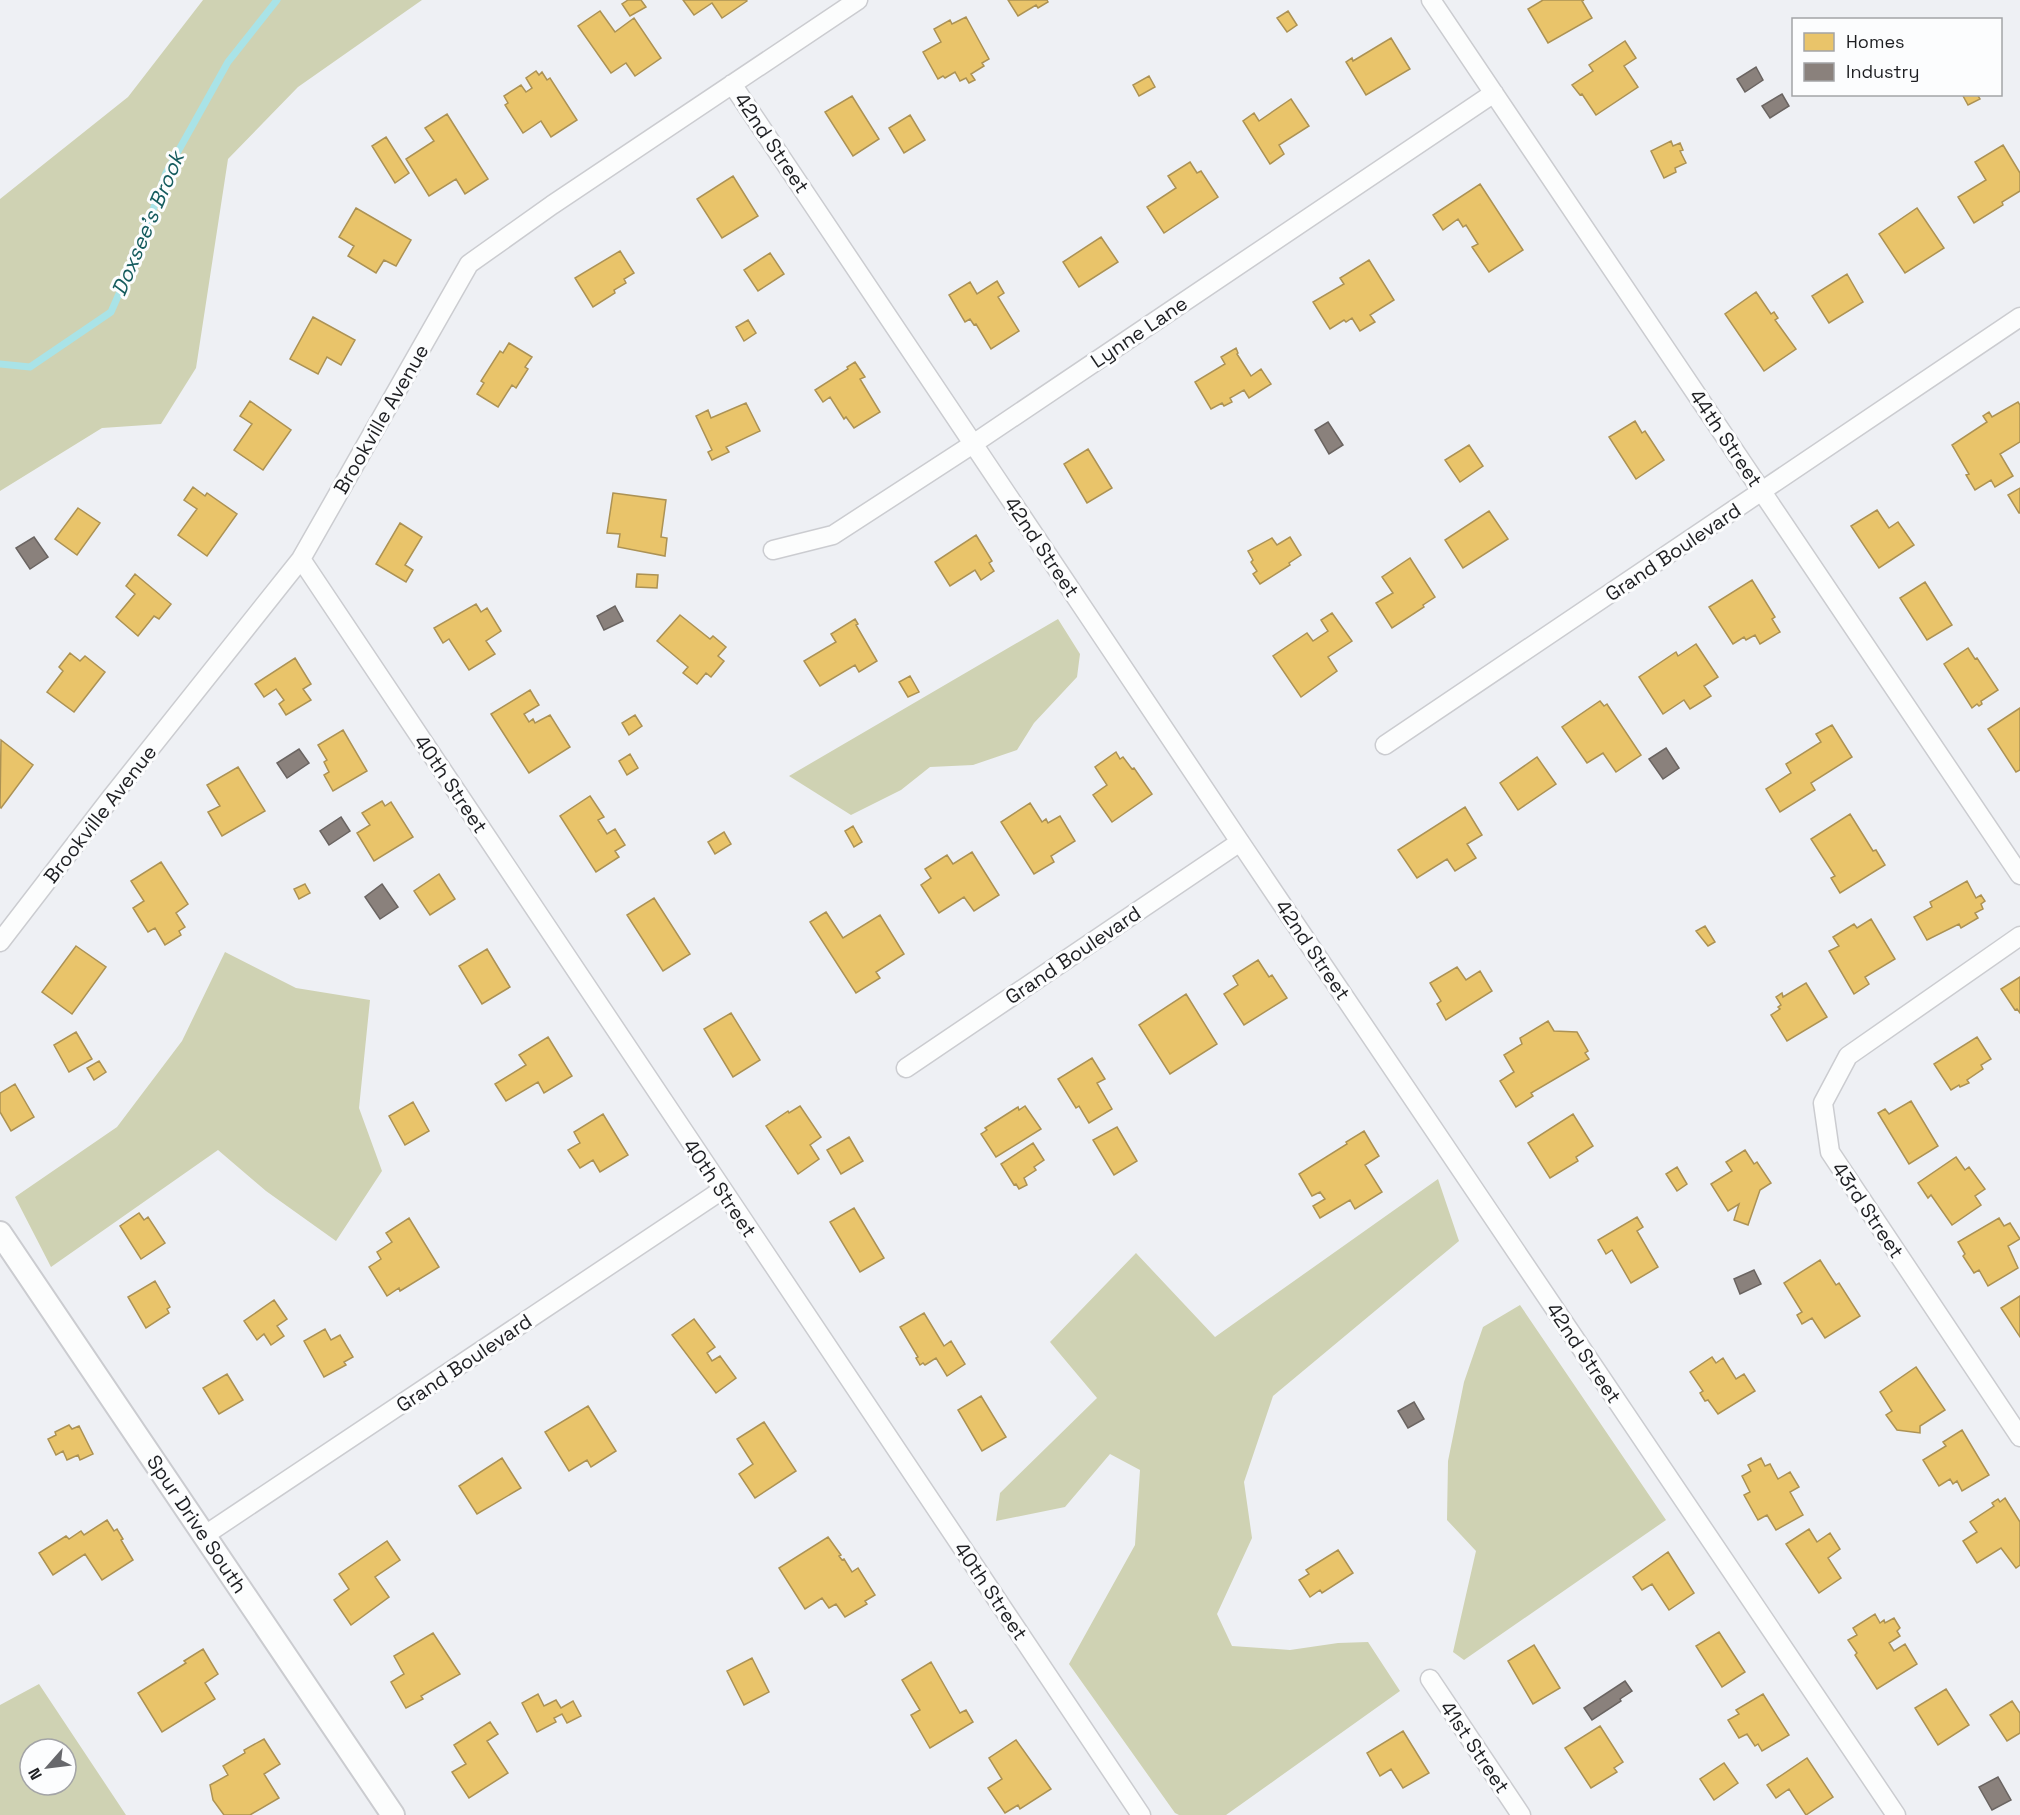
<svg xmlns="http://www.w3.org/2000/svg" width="2020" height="1815" font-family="'Space Grotesk',sans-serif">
<rect width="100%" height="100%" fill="#eef0f4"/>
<path fill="#cfd2b3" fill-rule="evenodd" d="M203,0H422L298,87L228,159L196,368L161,424L102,428L0,491V199L128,97Z
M1058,619L1080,654L1077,677L1034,723L1017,750L973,765L930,767L901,790L851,815L789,776Z
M225,952L296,988L370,1000L359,1108L382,1171L336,1241L266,1191L218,1150L51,1267L15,1197L117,1127L182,1041Z
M1438,1179L1459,1241L1273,1396L1244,1482L1252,1538L1217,1614L1232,1646L1290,1650L1338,1643L1368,1642L1400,1691L1226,1815H1179L1175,1813L1069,1664L1135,1545L1140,1470L1110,1454L1065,1507L996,1521L1000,1493L1097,1398L1050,1342L1136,1253L1215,1337Z
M1520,1305L1666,1520L1464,1660L1453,1652L1476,1551L1447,1520L1448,1461L1464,1382L1483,1327Z
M39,1684L126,1815H0V1705ZM30,1749H66V1785H30Z"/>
<path fill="#e9c46a" stroke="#ac9254" stroke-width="1.5" d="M628,0H641L646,7L630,16L622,4Z
M683,0H746L747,1L722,18L712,3L694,15Z
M1008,0H1047L1048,2L1038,8L1036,5L1018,16Z
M1543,0H1584L1582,1L1592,18L1548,43L1528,9Z
M600,11L615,32L634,18L661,58L635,76L626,63L611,73L578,26Z
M1288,11L1297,25L1287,32L1277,18Z
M966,17L989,59L982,63L984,66L971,74L975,80L969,83L966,78L960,81L955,72L945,78L943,76L938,79L923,52L941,42L934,29L950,20L952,24Z
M1391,38L1410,69L1366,95L1346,62L1352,58L1353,61Z
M1625,41L1636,58L1624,66L1638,87L1596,115L1582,94L1580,95L1572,85L1593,71L1589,65Z
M536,71L539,75L542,72L547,80L550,78L577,120L551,137L541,121L523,133L505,105L508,103L504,96L521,85L526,92L532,88L526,78Z
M1149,76L1155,87L1139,96L1133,85Z
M1962,94H1977L1980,99L1968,105Z
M852,96L879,139L853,156L825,112Z
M1291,99L1309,126L1279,145L1284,154L1270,164L1243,121L1254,113L1259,121Z
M447,114L488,179L465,194L456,179L429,196L406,159L434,141L425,128Z
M910,115L925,140L904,153L889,128Z
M386,137L409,173L395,183L372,146Z
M1671,141L1673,146L1680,143L1683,150L1680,151L1686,163L1675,168L1676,172L1664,178L1651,151Z
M2003,145L2020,173V191L2002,202L2003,205L1974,223L1958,197L1986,180L1975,162Z
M1190,162L1197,173L1201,171L1218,197L1164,233L1147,207L1176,188L1168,176Z
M733,176L758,216L722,238L697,199Z
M1480,184L1523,250L1489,272L1472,247L1478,244L1466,225L1463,227L1458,219L1443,230L1433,215Z
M356,208L411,240L396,266L384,260L376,273L348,256L354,246L339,237Z
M1917,208L1944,248L1905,273L1879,234Z
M1101,237L1118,262L1079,287L1063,262Z
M620,251L634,273L624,279L626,283L614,290L615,293L593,307L575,278Z
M770,253L784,274L758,291L744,270Z
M1369,260L1394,300L1370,315L1375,322L1360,331L1352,318L1346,322L1344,320L1330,329L1313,302L1344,284L1340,278Z
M1847,274L1863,302L1829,323L1812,296Z
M997,281L1004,293L998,297L1019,331L991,349L976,324L974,325L970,319L965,322L949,295L970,282L977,294Z
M1756,292L1771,314L1774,312L1778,318L1775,320L1796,349L1764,371L1725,314Z
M313,317L355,340L341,365L327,357L318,374L290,359Z
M748,320L756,333L744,341L736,327Z
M509,343L532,357L525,367L528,369L516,388L512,385L498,407L477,394L484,383L481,381L500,351L503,353Z
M1236,348L1238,353L1237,354L1251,376L1261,369L1271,384L1249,398L1244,390L1230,398L1232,402L1224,406L1222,403L1211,409L1195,382L1225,364L1221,357Z
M855,362L865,377L860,379L880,412L854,428L846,417L844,419L830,397L823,402L815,390L848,369L847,367Z
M250,401L291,430L263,470L234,450L252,424L240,416Z
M2018,402L2020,405V442L2000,454L2013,476L1995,487L1991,480L1975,490L1966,475L1969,474L1952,445L1987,422L1983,416L1989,412L1992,417Z
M746,403L760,431L726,447L729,452L712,460L708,452L712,450L696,416L708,410L711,418Z
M1635,421L1642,433L1645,431L1664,460L1636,479L1609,437Z
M1469,445L1483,466L1460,482L1445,460Z
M1088,449L1112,488L1087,503L1064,464Z
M193,487L205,496L207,493L237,514L207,556L178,535L197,509L184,500Z
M2020,488V513H2019L2008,495Z
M613,493L666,500L661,537L667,538L665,556L618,547L620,534L607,533Z
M78,508L100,523L77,555L55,539Z
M1877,510L1889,528L1898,522L1914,545L1879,568L1851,526Z
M1489,511L1508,539L1463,568L1445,540Z
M400,523L422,537L405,565L413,570L406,582L376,564Z
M976,535L992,561L989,563L994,571L981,580L975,570L950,586L935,562Z
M1290,537L1301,555L1289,563L1290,565L1260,584L1253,574L1257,571L1251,562L1253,560L1248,551L1272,538L1277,545Z
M1410,558L1435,597L1423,605L1424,607L1392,628L1376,603L1393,593L1382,577Z
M135,574L171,604L159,619L154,616L138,636L116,617L135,594L126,586Z
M637,574L658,575L657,588L636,587Z
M1752,580L1775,617L1772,619L1780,632L1760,644L1755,635L1746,640L1744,637L1733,644L1709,607Z
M1925,582L1952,625L1927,640L1900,598Z
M476,604L481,612L487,608L501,631L486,641L495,654L469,670L449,639L443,643L434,628Z
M1332,613L1352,641L1328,657L1337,671L1301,697L1273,656L1307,633L1313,641L1328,631L1321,620Z
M680,615L710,639L713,636L726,647L718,656L724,661L711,677L706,673L697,684L683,673L688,667L657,641Z
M855,619L858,624L856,625L877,661L859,672L855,665L820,686L804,661L836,642L831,634Z
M1696,644L1718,677L1704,686L1711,696L1690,709L1684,700L1663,714L1639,677L1676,652L1678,656Z
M1968,648L1975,659L1977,658L1998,690L1981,701L1982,704L1979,706L1977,704L1972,708L1944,664Z
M70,653L80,661L85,656L105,672L74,712L47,692L63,671L59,667Z
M295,658L311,684L303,689L311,700L286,715L279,704L284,700L276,689L264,697L255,684Z
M910,676L919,692L908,697L899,682Z
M530,690L539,705L524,714L529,722L533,719L535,723L550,715L570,747L529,773L491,714Z
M1600,701L1604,706L1607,704L1641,755L1616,772L1603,753L1587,763L1562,727Z
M2020,708V770L2016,772L1988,729Z
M635,715L642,726L629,735L622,723Z
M1832,725L1852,757L1811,783L1815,790L1780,812L1766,789L1791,773L1786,764L1821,742L1816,734Z
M343,730L367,771L333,791L324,775L329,772L324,762L327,760L318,745Z
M1,740L33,765L1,808L0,807Z
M1116,752L1120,759L1123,757L1132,769L1134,768L1152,794L1112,822L1093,795L1107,785L1095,767Z
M630,754L638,768L627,775L619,761Z
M1537,757L1556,784L1518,810L1500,783Z
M238,767L265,811L222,836L208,812L220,806L207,785Z
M590,796L604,817L598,820L607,834L615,829L625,845L615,851L619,857L596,872L560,816Z
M382,801L385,806L391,802L413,837L374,861L357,833L370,825L362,813Z
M1030,803L1042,822L1046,819L1048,823L1060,816L1075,841L1051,856L1054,862L1034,874L1001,822Z
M1465,807L1482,835L1467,844L1476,858L1455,871L1447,859L1417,878L1398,850Z
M1850,814L1873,851L1876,850L1885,865L1840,893L1831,878L1835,876L1811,839Z
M853,826L862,842L854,847L845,831Z
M724,832L731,844L715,854L708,842Z
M972,852L999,895L974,911L964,897L939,913L921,885L931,878L925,869L947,855L953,864Z
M161,862L188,904L176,913L185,927L179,931L181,935L165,945L155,928L148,932L133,908L144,901L131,881Z
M439,874L455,899L430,915L414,891Z
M1967,881L1976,898L1981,895L1985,901L1981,904L1983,909L1975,913L1978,918L1961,928L1959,924L1927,940L1914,917L1932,907L1930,902Z
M305,884L310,893L299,899L294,889Z
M654,898L690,954L663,971L627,915Z
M826,912L843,938L880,915L904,954L876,972L880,978L856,993L810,922Z
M1871,919L1895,959L1865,977L1869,984L1854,994L1829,951L1839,946L1833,937L1854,924L1857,928Z
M1705,926L1715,942L1708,946L1696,931Z
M76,946L106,967L72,1014L42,992Z
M487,949L510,987L482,1004L459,966Z
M1258,960L1269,977L1272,975L1287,998L1244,1025L1224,994L1238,985L1233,976Z
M1457,967L1466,980L1480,971L1492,991L1446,1020L1437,1004L1441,1001L1430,983Z
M2020,977V1013L2017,1009L2015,1010L2001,989Z
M1806,983L1827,1017L1787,1041L1771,1015L1780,1009L1778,1007L1781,1005L1776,997L1782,993L1783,997Z
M1186,994L1217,1044L1170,1074L1139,1025Z
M731,1013L760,1060L733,1077L704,1029Z
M1548,1021L1554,1031L1577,1032L1588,1051L1585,1053L1589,1059L1531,1093L1533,1096L1516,1107L1500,1081L1514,1072L1504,1055L1522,1044L1520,1038Z
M76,1032L92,1059L69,1072L54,1045Z
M548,1037L572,1076L544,1093L538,1082L506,1101L495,1084L526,1065L519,1055Z
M1977,1037L1991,1059L1981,1065L1983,1069L1967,1080L1969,1083L1960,1087L1959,1085L1951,1090L1934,1064Z
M1092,1058L1105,1079L1097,1083L1112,1109L1089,1123L1079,1106L1076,1108L1058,1079Z
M99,1061L106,1072L94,1080L87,1068Z
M15,1084L34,1117L11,1131L0,1112V1093Z
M1911,1101L1938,1146L1909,1164L1878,1113L1885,1109L1889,1114Z
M413,1102L429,1131L405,1145L389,1116Z
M800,1106L821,1137L810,1145L819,1159L798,1174L766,1126L788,1111L789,1113Z
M1025,1106L1041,1129L996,1157L981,1134L987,1130L985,1128L1018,1107L1019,1110Z
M603,1114L628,1155L600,1172L593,1160L580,1168L568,1150L580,1143L574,1132Z
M1573,1114L1593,1146L1576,1157L1578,1161L1550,1178L1528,1143Z
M1117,1127L1137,1161L1114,1175L1093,1140Z
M1364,1131L1379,1156L1365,1165L1382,1192L1355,1209L1350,1200L1320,1218L1313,1206L1325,1199L1320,1192L1312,1196L1299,1174L1347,1144L1346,1142Z
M849,1137L863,1161L841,1174L827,1150Z
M1033,1143L1044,1160L1034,1167L1036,1170L1024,1178L1027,1185L1019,1189L1016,1184L1014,1185L1001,1164Z
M1745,1150L1754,1164L1757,1162L1771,1183L1760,1190L1748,1225L1734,1220L1739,1204L1728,1211L1711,1184L1732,1171L1726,1162Z
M1956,1157L1965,1170L1969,1167L1985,1189L1975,1196L1981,1205L1952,1225L1931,1195L1928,1198L1918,1183Z
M1677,1167L1687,1184L1677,1191L1666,1174Z
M854,1208L884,1258L860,1272L830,1222Z
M139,1213L144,1220L148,1217L165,1243L141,1259L120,1226Z
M1637,1217L1643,1227L1637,1231L1658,1267L1631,1283L1612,1250L1606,1254L1598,1240Z
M409,1218L439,1267L400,1291L399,1288L387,1296L369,1267L381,1259L377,1252L392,1242L386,1233Z
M1999,1218L2004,1226L2010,1223L2020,1239L2008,1246L2018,1268L1988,1286L1979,1270L1974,1273L1963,1256L1965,1254L1958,1242Z
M1820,1260L1836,1285L1839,1283L1860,1316L1825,1338L1812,1318L1802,1324L1797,1315L1802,1312L1784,1283Z
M155,1281L170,1307L167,1309L169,1313L146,1328L128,1297Z
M2020,1296V1337L2001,1308Z
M274,1300L287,1319L277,1326L284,1336L271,1345L264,1334L257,1340L244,1321Z
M924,1313L944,1346L951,1341L965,1364L947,1376L936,1358L925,1365L923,1363L920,1365L916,1358L918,1357L900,1327Z
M694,1319L715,1347L707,1353L712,1361L720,1356L736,1378L716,1393L672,1335Z
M325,1329L331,1340L340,1335L353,1357L344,1362L346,1365L324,1377L304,1341Z
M1712,1357L1716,1363L1723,1358L1736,1379L1744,1374L1755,1391L1718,1414L1708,1400L1705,1401L1700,1393L1703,1391L1690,1372Z
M1916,1367L1945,1410L1920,1426V1433L1897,1430L1886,1415L1892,1411L1880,1392Z
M227,1374L243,1400L219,1414L203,1388Z
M981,1396L1006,1437L982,1451L958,1410Z
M588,1406L616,1451L591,1467L587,1460L569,1471L545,1432Z
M764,1422L796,1471L755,1498L739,1474L753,1464L737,1439Z
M69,1425L72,1429L79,1426L93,1454L80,1460L78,1455L67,1460L63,1451L56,1455L48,1439L56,1435L55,1432Z
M1962,1430L1989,1475L1962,1491L1957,1481L1953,1484L1950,1479L1939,1486L1923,1460L1946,1446L1943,1442Z
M502,1458L521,1488L477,1514L459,1486Z
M1761,1458L1765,1466L1770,1464L1778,1479L1790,1472L1799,1487L1790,1492L1803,1515L1776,1530L1767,1515L1758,1520L1744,1495L1750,1492L1742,1476L1751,1471L1748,1465Z
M2005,1498L2020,1522V1565L2016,1568L2001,1548L1977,1563L1963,1541L1977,1532L1970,1522L1994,1506L1992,1503L1998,1499L2000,1502Z
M107,1520L114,1531L117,1529L123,1539L121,1540L133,1560L102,1580L85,1554L53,1575L39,1553L66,1536L69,1539L81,1531L84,1535Z
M1809,1529L1817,1542L1830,1533L1840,1549L1828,1558L1841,1578L1819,1593L1786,1544Z
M828,1537L841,1555L839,1556L842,1560L844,1559L852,1572L858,1568L875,1595L865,1601L867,1604L845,1617L836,1604L829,1608L822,1598L805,1609L779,1568Z
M387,1541L400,1560L375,1577L389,1597L351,1625L334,1600L349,1589L339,1574Z
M1338,1550L1353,1573L1322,1593L1320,1590L1310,1597L1299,1580L1309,1574L1306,1570Z
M1668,1552L1694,1593L1669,1610L1652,1584L1642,1590L1633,1577Z
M1875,1614L1880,1623L1884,1620L1885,1623L1894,1618L1900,1628L1897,1631L1900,1636L1889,1643L1894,1651L1905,1644L1917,1664L1877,1689L1855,1655L1857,1653L1848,1640L1857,1635L1853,1628Z
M1719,1632L1745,1672L1722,1687L1696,1646Z
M433,1633L460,1674L421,1696L423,1699L406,1708L391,1682L404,1674L394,1656Z
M1534,1645L1560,1688L1533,1704L1508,1661Z
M203,1649L218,1674L205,1683L215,1699L162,1732L138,1693L186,1663L184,1661Z
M752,1658L769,1692L744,1705L727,1671Z
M931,1662L960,1713L966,1710L973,1722L930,1748L911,1715L920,1710L902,1680Z
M1946,1689L1969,1725L1938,1745L1915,1708Z
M538,1694L544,1706L556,1700L561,1708L573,1701L581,1716L567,1723L562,1714L554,1718L556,1722L537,1732L522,1703Z
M1763,1694L1789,1735L1762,1751L1758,1744L1755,1746L1747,1734L1739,1738L1728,1720L1739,1714L1736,1710Z
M2012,1701L2020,1713V1733L2007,1741L1990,1715Z
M490,1722L498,1734L487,1741L508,1773L469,1798L452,1772L466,1764L454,1745Z
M1600,1726L1623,1762L1614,1768L1617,1772L1591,1788L1565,1748Z
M1403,1731L1429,1773L1403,1788L1391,1769L1380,1776L1367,1753Z
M264,1739L280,1764L264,1774L279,1798L250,1815H224L213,1800L210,1785L228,1775L223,1766L245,1753L244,1750Z
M1016,1740L1051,1789L1020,1809L1018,1805L1005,1813L988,1788L1002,1779L989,1758Z
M1807,1758L1833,1797L1806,1815L1789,1789L1776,1798L1767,1785Z
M1724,1763L1738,1783L1714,1800L1700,1779Z"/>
<path fill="#8a817c" stroke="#6a6461" stroke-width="1.5" d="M1756,67L1763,80L1745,92L1737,79Z
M1782,94L1789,106L1770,118L1762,106Z
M1328,422L1343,445L1329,454L1315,430Z
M34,537L48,557L30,569L16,548Z
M615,606L623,621L604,630L597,616Z
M1666,748L1679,768L1663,779L1649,759Z
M299,749L309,763L287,778L277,763Z
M341,817L350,831L329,845L320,831Z
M382,884L398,907L380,919L365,897Z
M1754,1270L1761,1284L1740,1294L1734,1279Z
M1414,1402L1424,1419L1408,1428L1398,1411Z
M1625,1681L1632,1691L1620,1699L1621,1701L1592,1720L1584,1708Z
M1998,1777L2011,1800L1992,1810L1979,1787Z"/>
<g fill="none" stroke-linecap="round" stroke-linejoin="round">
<path stroke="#a9e3e7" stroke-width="7" d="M0,364L30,367L111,312L141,244L166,173L228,62L277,0"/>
<g stroke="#cbccd0" stroke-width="21">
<path id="minor" d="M1431,0L2020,875
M732,84L1240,842L1896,1815
M773,550L833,535L973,444L1494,93
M301,559L1141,1815
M1385,745L2020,317
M2020,936L1848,1056L1823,1103L1830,1152L2020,1437
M0,942L110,799L301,559L469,264L552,205L858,0
M906,1068L1240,842
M205,1535L722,1190
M1430,1679L1521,1815"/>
</g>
<g stroke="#cbccd0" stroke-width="26">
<path id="tertiary" d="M0,1233L393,1815"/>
</g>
<use href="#minor" stroke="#fcfdfd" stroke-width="18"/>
<use href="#tertiary" stroke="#fcfdfd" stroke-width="22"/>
</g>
<g text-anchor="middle" stroke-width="6" stroke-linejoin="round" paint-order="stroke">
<g font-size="20" fill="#1e1f22" stroke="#fcfdfe">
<text transform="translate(772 143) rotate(56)" y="7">42nd Street</text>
<text transform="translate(1139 332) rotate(-34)" y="7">Lynne Lane</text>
<text transform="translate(381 419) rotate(-60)" y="7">Brookville Avenue</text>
<text transform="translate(1726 438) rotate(56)" y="7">44th Street</text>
<text transform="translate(1042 547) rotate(56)" y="7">42nd Street</text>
<text transform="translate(1673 552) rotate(-34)" y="7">Grand Boulevard</text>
<text transform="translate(451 784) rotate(56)" y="7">40th Street</text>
<text transform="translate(100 814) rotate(-52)" y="7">Brookville Avenue</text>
<text transform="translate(1313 950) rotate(56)" y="7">42nd Street</text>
<text transform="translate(1073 955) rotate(-34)" y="7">Grand Boulevard</text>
<text transform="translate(720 1188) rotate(56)" y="7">40th Street</text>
<text transform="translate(1868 1210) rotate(56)" y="7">43rd Street</text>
<text transform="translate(1584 1353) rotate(56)" y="7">42nd Street</text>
<text transform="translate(464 1363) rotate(-34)" y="7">Grand Boulevard</text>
<text transform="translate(197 1524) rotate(56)" y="7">Spur Drive South</text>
<text transform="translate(991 1591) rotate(56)" y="7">40th Street</text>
<text transform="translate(1475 1747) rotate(56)" y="7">41st Street</text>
</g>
<g font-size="21" font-style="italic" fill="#155c5e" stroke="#fcfdfe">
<text transform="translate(148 224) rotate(-67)" y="7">Doxsee's Brook</text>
</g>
</g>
<rect x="1792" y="18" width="210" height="78" fill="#fcfdfe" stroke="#a3a4a6" stroke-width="1.5"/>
<rect x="1804" y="33" width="30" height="18" fill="#e9c46a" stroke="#a3a4a6" stroke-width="1.5"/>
<text x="1846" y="48" font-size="18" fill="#1e1f22">Homes</text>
<rect x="1804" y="63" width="30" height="18" fill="#8a817c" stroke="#a3a4a6" stroke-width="1.5"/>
<text x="1846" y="78" font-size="18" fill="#1e1f22">Industry</text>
<g transform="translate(48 1767) rotate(242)"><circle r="28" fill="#fcfdfe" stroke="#a3a4a6" stroke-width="1.5"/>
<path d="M0-4.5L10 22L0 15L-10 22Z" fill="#67686c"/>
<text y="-9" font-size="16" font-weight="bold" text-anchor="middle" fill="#1e1f22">N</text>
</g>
</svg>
